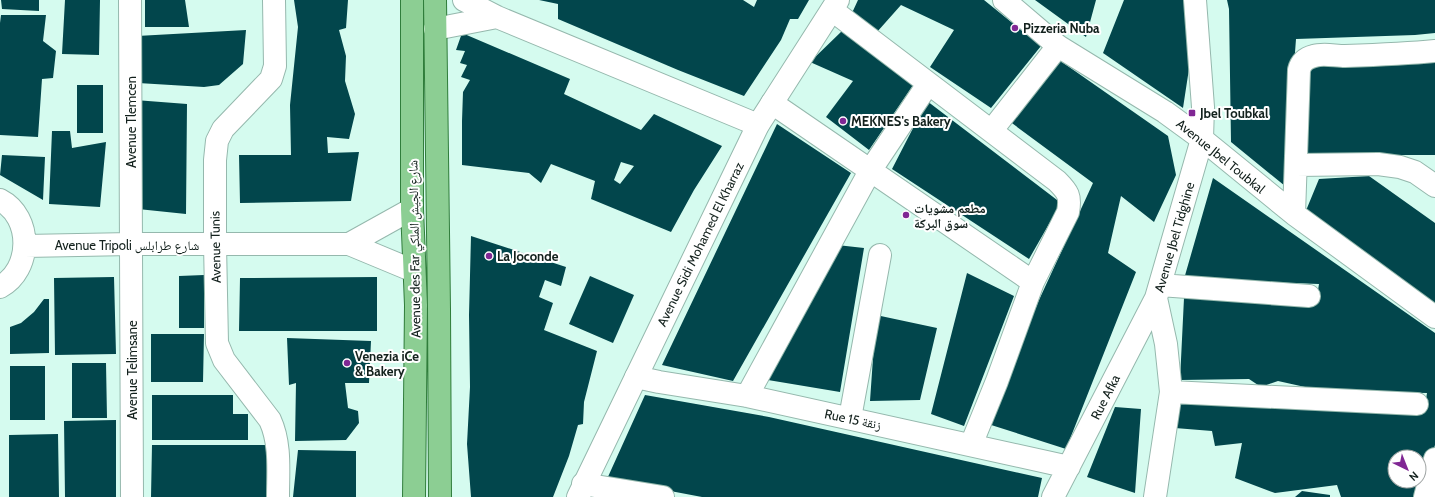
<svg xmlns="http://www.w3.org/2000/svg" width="1435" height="497" font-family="Cabin,'Noto Naskh Arabic',sans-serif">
<rect width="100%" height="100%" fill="#d5fbef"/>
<path fill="#02464c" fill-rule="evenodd" d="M1,0H39V11L2,9Z
M65,0H100L99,55L62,54Z
M145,0H185L189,27H145Z
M294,0H348L346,28L339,30L346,56L345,81L355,114L349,139L327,137L328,153L359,152L351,201L240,203L239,155H291L290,105L298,27Z
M539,0H743L754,7L757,0H809L798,19H790L781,40L744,96L678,70L558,19V4Z
M858,0H984L1041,46L991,108L930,67L954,30L901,5L877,32L852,13Z
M1035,0H1096L1086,37Z
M1124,0H1186L1192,49L1183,108L1103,53Z
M1227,0H1435V33L1415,35L1296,39L1285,186L1231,142L1229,9Z
M1,15H46L43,41L56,51L53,78L42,79L38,137L0,135V23Z
M246,30L243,64L219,85L204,87L138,83L137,36Z
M843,30L914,84L869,150L826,117L853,81L810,62Z
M462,33L570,79L564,94L641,130L654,114L722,146L694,190L671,232L591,199L595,181L551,164L541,183L529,173L462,165V121L463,92L470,80L461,77L467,65L460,63L465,51L456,50ZM621,162L634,166L620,184L614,180Z
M1052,55L1168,136L1176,175L1154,222L1121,196L1108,253L1136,272L1066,449L988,424L1039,300L1093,183L1005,118Z
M1435,60V155H1306L1310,66Z
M77,85H103V133H77Z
M135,100L187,104L186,214L138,209Z
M927,101L1061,203L1029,259L892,169Z
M777,124L851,173L733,381L662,365Z
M52,131H70L72,148L106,142L100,207L49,204Z
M2,155L45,157L43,200L0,175Z
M1369,176L1435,223V307L1305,213L1319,179Z
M1213,178L1435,333V445L1419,497H1341L1337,485L1275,493L1235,478L1242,443L1215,446L1212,431L1175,428L1176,396L1424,412L1427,393L1323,391L1278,381L1261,387L1249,379L1180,380L1184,298L1316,303L1319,284L1184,279ZM1395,457H1419V481H1395Z
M471,236L566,267L561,286L545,280L539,297L553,303L544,330L597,351L584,402L583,424L578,425L569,456L553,497H471L467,444L470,387L469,315Z
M837,245L864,248L840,392L762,379Z
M967,273L1014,296L964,426L931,414Z
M204,275V328H179V276Z
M590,276L634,295L613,343L569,324Z
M114,277L116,354L55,355L54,278Z
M377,277V331H239L240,278Z
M44,299H49V353L10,354V327L21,323L34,312Z
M876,315L937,328L920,400L870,401Z
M151,334H204L203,382H151Z
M287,338L371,341L369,383H345L348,408L358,411L359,423L346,440L295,441L296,383L289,385Z
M72,363H106L107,418H72Z
M10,366H45V420H10Z
M152,395H233V414H248V440H152Z
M645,395L769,417L1042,478L1038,497H702L607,479Z
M1115,407L1141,409L1135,493L1087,477Z
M116,420V497H65L64,421Z
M58,434L59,497H9V435Z
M152,445H268L267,497H151Z
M298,450L356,451V497H293Z
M1302,491L1330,495V497H1295Z"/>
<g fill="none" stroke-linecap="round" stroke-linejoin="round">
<g stroke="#95b8ad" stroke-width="24">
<path id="street" d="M130,0L132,497
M274,0L275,66L271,79L223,129L217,141L215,160V244L217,343L224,360L270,420C281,444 278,471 278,497
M464,0L497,17L758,125
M1004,0L1058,46L1165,112L1202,139L1294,214L1435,317
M832,10L1057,181C1068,192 1071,196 1068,212L1033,282L997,381L971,445
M435,29L497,17
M772,103L1033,282
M992,130L1058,46
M1296,165L1378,164L1400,167L1415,172L1435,186
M0,200C33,217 32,270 0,287
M1294,214L1299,70C1301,62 1306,58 1314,56C1323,53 1335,56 1345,56C1375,55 1405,54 1435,51
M349,244L412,209
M25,246L131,244H349L414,271
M1160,285L1309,296
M636,377L659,382L747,396L1069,467
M1171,392L1417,404
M747,396L870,171L928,84
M850,418L880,255
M583,484L663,497
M1053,497L1156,298
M1155,497L1171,392L1166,344L1156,298L1202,139L1203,107L1195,0
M1425,497L1435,459"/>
</g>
<g stroke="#95b8ad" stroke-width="24">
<path id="secondary" d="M578,497L758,125L838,0"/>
</g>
<g stroke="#307d3b" stroke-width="24">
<path id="primary" d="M412,0V209L416,305L414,497
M435,0L439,309L440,497"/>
</g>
<use href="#street" stroke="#fff" stroke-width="22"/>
<use href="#secondary" stroke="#fff" stroke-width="22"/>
<use href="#primary" stroke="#8cce93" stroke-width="22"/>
</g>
<g fill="#802794" stroke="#fff" stroke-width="1.5">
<circle cx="1015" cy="28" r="4"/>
<rect x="1188" y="109" width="8" height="8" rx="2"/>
<circle cx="843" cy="121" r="4"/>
<circle cx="906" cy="215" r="4"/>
<circle cx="489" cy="256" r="4"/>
<circle cx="347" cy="363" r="4"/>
</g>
<g text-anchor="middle" stroke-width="4" stroke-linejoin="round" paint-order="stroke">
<g font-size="13" font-weight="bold" fill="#13211d" stroke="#fff" text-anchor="start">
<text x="1023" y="33">Pizzeria Nuba</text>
<text x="1200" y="118">Jbel Toubkal</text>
<text x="851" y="126">MEKNES's Bakery</text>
<text x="914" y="213">مطعم مشويات<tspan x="914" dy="15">سوق البركة</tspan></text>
<text x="497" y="261">La Joconde</text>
<text x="355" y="361">Venezia iCe<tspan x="355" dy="15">&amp; Bakery</tspan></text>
</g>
<g font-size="13" fill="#13211d" stroke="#fff">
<text transform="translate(131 122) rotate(-90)" y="5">Avenue Tlemcen</text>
<text transform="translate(1221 156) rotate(39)" y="5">Avenue Jbel Toubkal</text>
<text transform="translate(1174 237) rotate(-74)" y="5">Avenue Jbel Tidghine</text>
<text transform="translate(700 244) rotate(-64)" y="5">Avenue Sidi Mohamed El Kharraz</text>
<text x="127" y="250">Avenue Tripoli شارع طرابلس</text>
<text transform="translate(215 247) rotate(-91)" y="5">Avenue Tunis</text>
<text transform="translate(414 249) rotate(-91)" y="5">Avenue des Far شارع الجيش الملكي</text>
<text transform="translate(132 370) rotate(-90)" y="5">Avenue Telimsane</text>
<text transform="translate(1105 397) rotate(-63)" y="5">Rue Afka</text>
<text transform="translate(853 419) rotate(12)" y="5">Rue 15 زنقة</text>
</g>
</g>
<g transform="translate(1407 469) rotate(137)"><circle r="19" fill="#ffffff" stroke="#a1a6a5"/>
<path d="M0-3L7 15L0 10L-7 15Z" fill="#802794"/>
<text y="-6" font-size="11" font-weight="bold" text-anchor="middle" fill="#13211d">N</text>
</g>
</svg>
